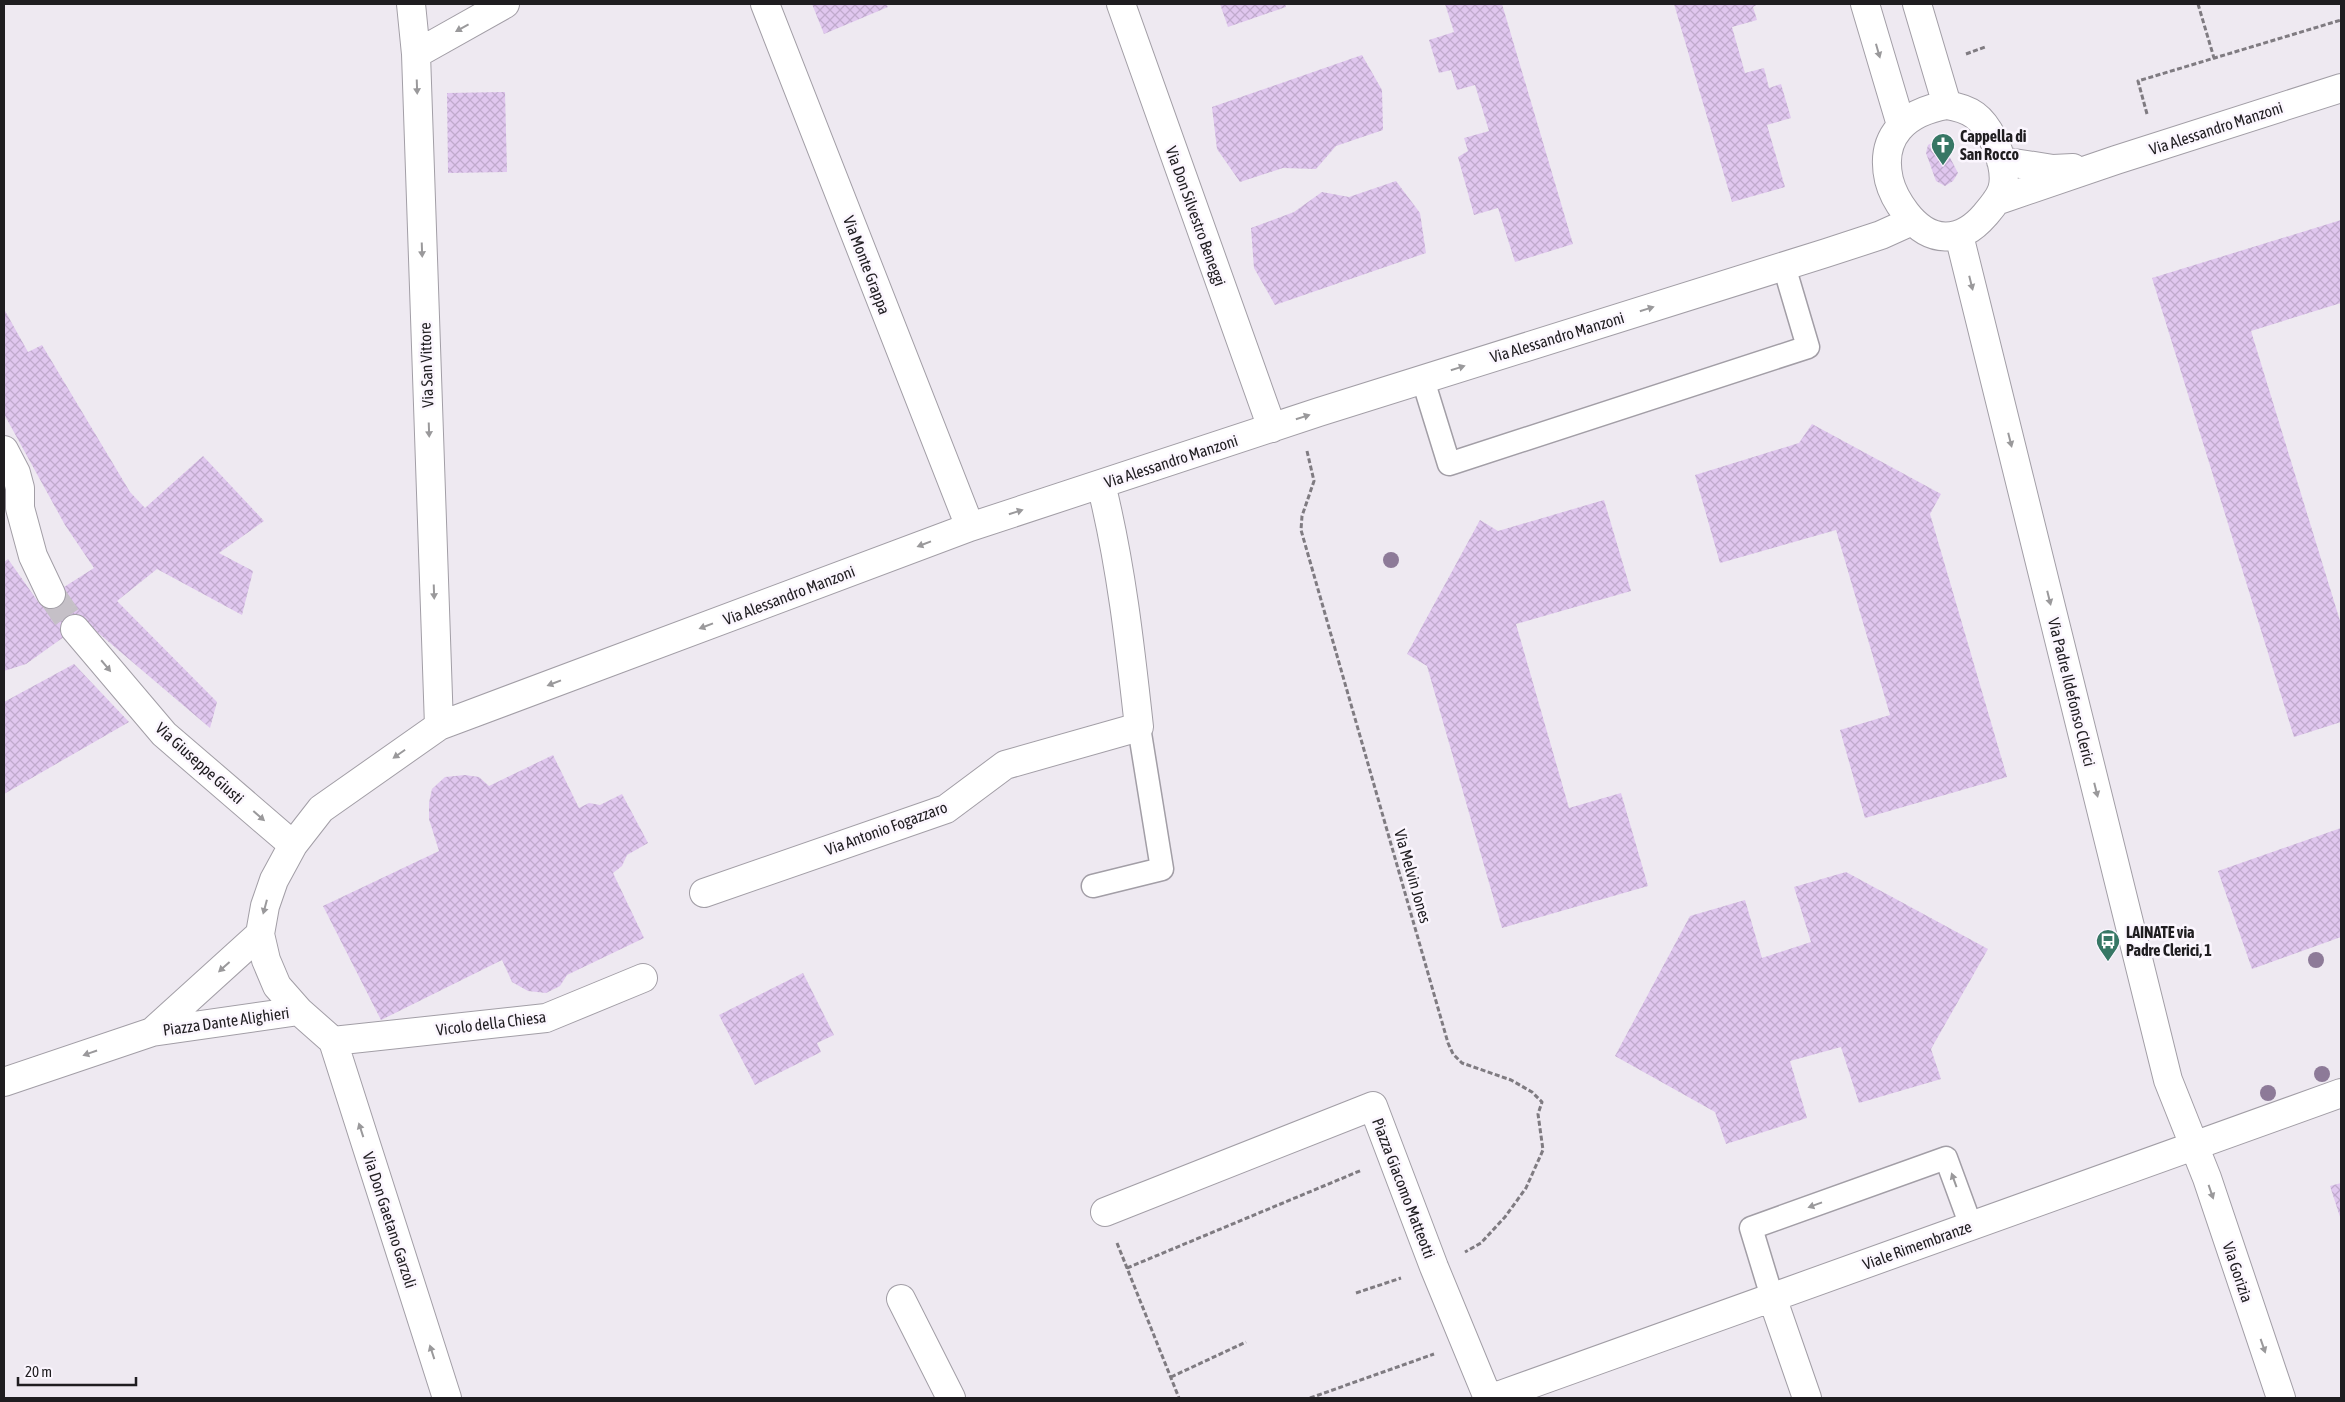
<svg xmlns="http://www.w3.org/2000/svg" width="2345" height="1402" font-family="'Asap Condensed',sans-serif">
<defs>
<pattern id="building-cross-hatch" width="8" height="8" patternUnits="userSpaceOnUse" patternTransform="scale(1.25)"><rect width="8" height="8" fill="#e0c7ef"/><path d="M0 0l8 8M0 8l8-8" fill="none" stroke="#c0aacd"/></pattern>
</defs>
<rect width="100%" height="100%" fill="#eee9f1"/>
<path fill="url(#building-cross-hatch)" d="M812,4H886L888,7L824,34Z
M1220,4H1285L1286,7L1228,27Z
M1445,4H1502L1573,244L1515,262L1498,208L1474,215L1458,157L1468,151L1464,138L1489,131L1475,85L1457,90L1451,70L1439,73L1429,40L1454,32Z
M1674,4H1758L1753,7L1757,20L1732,27L1745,73L1764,68L1769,88L1781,84L1791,118L1767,125L1785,187L1732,202Z
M1362,55L1382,90L1383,130L1336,146L1316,169L1283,168L1240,182L1217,149L1212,107Z
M505,92L507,172L448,173L447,93Z
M1935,141L1943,144L1958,173L1953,181L1945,186L1936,181L1926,153L1928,145Z
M1396,181L1420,213L1426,253L1275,305L1254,268L1251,228L1294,212L1322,192L1349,197Z
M2341,220V303L2251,331L2341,624V722L2294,737L2152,278Z
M4,309L28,352L42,345L130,492L145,508L203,456L264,521L219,553L253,571L242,615L157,569L117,601L217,702L210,728L83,620L75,629L26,664L4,671V562L8,559L39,603L94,568L65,525L4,414Z
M1812,424L1941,494L1930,514L2007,777L1865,818L1840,730L1890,715L1836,530L1720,563L1695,475L1799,443Z
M1604,500L1631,591L1516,624L1569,808L1621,793L1648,886L1502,928L1427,666L1407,654L1480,520L1498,531Z
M74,664L129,722L4,794V702Z
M553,755L579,808L589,803L600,805L622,794L648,843L627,855L622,866L613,873L644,938L567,975L560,986L546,993L528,991L512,982L502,960L381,1020L323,906L439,851L429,819V803L432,789L445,777L465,775L479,777L489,786Z
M2341,828V937L2252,969L2218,871Z
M1846,872L1988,949L1931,1049L1941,1079L1859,1103L1841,1047L1790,1061L1807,1118L1726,1144L1715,1112L1615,1056L1690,916L1745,900L1762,958L1811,942L1794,887Z
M803,973L834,1035L817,1043L821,1052L755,1085L719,1015Z
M2341,1183V1220L2330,1186Z"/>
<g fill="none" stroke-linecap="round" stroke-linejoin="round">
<path stroke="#c5c0c7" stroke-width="28" stroke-dasharray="28 14" stroke-linecap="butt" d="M51,594L75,629"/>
<g stroke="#a29ea6" stroke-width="25">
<path id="service" d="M1423,380L1449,464L1808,347L1784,266
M1093,886L1162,869L1139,727
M1772,1297L1751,1228L1946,1158L1971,1226"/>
</g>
<g stroke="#a29ea6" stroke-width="30">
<path id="minor" d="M411,4L416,54L439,726
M765,4L970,527
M1121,4L1272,428
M1865,4L1901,125
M1917,4L1947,105
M416,54L505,4
M1947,105C1971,109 1982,117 1993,139C2000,153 2007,175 2002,190C1999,199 1991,208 1985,215C1960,244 1930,244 1906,213C1899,204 1892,192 1889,180C1879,136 1906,112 1947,105Z
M2001,161L2053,169L2073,168
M1996,201L2116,160L2341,88
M1959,235L2168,1080L2207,1178L2281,1398
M4,450L16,473L20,488V508L33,556L51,594
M75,629L164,734L293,845
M704,893L946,809L1005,765L1139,727C1130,645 1121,564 1101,484
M152,1032L299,1011
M333,1041L299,1011L277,986L266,960L260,934L265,906L274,880L293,845L321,809L439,726L970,527L1319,412L1826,253L1881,235L1912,221
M333,1041L447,1398
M333,1041L546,1018L643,978
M4,1082L152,1032L260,934
M1105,1212L1373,1106L1434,1267L1488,1398
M1772,1297L1807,1398
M901,1299L951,1398
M1492,1398L2341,1093"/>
</g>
<path stroke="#7f7b81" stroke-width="3" stroke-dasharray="5 2.5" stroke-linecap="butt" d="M2198,4L2214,58
M1966,54L1985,47
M2147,114L2138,81L2341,20
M1307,451L1314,481L1302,516L1301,530L1448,1043L1453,1054L1462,1063L1511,1080L1532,1092L1542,1102L1538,1114L1543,1150L1526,1188L1505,1217L1481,1243L1465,1252
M1117,1243L1179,1398
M1127,1268L1362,1170
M1356,1293L1401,1278
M1171,1377L1246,1342
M1310,1398L1434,1354"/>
<use href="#service" stroke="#fff" stroke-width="22"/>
<use href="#minor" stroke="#fff" stroke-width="28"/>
</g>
<g fill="#8d7a98">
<circle cx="1391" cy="560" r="8"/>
<circle cx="2316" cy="960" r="8"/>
<circle cx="2322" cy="1074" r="8"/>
<circle cx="2268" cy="1093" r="8"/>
</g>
<defs><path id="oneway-solid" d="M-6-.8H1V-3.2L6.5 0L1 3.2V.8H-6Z" transform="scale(1.25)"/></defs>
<g fill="#9a999b">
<use href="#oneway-solid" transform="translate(462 28) rotate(151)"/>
<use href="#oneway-solid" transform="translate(1878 51) rotate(74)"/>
<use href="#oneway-solid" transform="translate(417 87) rotate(88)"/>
<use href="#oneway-solid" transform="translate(422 250) rotate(88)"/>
<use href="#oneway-solid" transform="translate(1971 283) rotate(76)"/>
<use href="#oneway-solid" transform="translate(1647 309) rotate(-17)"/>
<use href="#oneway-solid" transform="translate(1458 368) rotate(-17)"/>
<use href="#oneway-solid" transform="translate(1303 417) rotate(-18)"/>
<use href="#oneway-solid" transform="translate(429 430) rotate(88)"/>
<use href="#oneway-solid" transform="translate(2010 440) rotate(76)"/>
<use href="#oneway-solid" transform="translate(1016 512) rotate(-18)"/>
<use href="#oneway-solid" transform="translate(924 544) rotate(159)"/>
<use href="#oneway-solid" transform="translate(434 592) rotate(88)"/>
<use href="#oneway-solid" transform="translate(2049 598) rotate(76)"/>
<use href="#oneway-solid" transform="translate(706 626) rotate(159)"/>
<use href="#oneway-solid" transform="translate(106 666) rotate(50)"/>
<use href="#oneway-solid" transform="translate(554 683) rotate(159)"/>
<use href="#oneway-solid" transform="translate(399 754) rotate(145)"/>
<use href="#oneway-solid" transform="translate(2096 790) rotate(76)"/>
<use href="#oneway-solid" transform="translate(259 816) rotate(41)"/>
<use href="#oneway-solid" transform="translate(265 907) rotate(105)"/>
<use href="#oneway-solid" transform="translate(224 967) rotate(138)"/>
<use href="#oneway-solid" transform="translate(90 1053) rotate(161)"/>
<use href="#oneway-solid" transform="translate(361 1130) rotate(-108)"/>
<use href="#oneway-solid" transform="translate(1954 1180) rotate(-110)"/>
<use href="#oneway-solid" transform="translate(2211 1192) rotate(71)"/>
<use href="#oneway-solid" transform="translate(1815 1205) rotate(160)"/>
<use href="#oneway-solid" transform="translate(2263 1346) rotate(71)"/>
<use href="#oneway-solid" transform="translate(432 1352) rotate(-108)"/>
</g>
<defs>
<g id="church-pin" transform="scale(1.25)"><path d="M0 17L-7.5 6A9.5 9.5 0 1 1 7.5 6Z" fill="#377765" stroke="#fbf6fe"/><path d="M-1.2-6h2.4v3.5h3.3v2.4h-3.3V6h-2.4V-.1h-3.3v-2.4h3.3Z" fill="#fff"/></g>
<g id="bus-pin" transform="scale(1.25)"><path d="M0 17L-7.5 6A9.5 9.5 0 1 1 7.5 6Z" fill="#377765" stroke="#fbf6fe"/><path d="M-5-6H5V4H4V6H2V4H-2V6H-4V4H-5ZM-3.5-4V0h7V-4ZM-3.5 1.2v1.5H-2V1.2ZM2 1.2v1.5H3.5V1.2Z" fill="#fff"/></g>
</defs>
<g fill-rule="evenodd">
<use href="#church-pin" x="1943" y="145"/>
<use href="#bus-pin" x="2108" y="941"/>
</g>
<g text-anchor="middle" stroke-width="5" stroke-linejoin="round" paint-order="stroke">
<g font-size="16" fill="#1f1d20" stroke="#fbf6fe">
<text transform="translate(2216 128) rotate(-18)" y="6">Via Alessandro Manzoni</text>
<text transform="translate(1196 216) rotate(70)" y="6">Via Don Silvestro Beneggi</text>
<text transform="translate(867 265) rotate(69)" y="6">Via Monte Grappa</text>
<text transform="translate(1557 337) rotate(-17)" y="6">Via Alessandro Manzoni</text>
<text transform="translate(426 365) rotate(-92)" y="6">Via San Vittore</text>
<text transform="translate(1171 461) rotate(-18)" y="6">Via Alessandro Manzoni</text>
<text transform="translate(789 595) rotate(-21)" y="6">Via Alessandro Manzoni</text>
<text transform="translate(2072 692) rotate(76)" y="6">Via Padre Ildefonso Clerici</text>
<text transform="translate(200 763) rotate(42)" y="6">Via Giuseppe Giusti</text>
<text transform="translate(886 828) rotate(-20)" y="6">Via Antonio Fogazzaro</text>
<text transform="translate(1413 876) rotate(74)" y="6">Via Melvin Jones</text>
<text transform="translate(226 1021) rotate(-8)" y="6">Piazza Dante Alighieri</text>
<text transform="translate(491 1023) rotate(-7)" y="6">Vicolo della Chiesa</text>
<text transform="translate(1404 1188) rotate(69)" y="6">Piazza Giacomo Matteotti</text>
<text transform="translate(390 1220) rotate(72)" y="6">Via Don Gaetano Garzoli</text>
<text transform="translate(1917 1245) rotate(-20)" y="6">Viale Rimembranze</text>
<text transform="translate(2238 1272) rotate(71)" y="6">Via Gorizia</text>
</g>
<g font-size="16" font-weight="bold" fill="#1f1d20" stroke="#fbf6fe" text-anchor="start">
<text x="1960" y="142">Cappella di<tspan x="1960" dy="18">San Rocco</tspan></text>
<text x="2126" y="938">LAINATE via<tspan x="2126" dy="18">Padre Clerici, 1</tspan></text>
</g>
</g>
<rect width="2345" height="1402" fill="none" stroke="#1f1d20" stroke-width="10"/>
<path d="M18 1377v8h118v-8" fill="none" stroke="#1f1d20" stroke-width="2.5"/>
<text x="25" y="1377" font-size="15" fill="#1f1d20" stroke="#fbf6fe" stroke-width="4" paint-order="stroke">20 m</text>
</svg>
